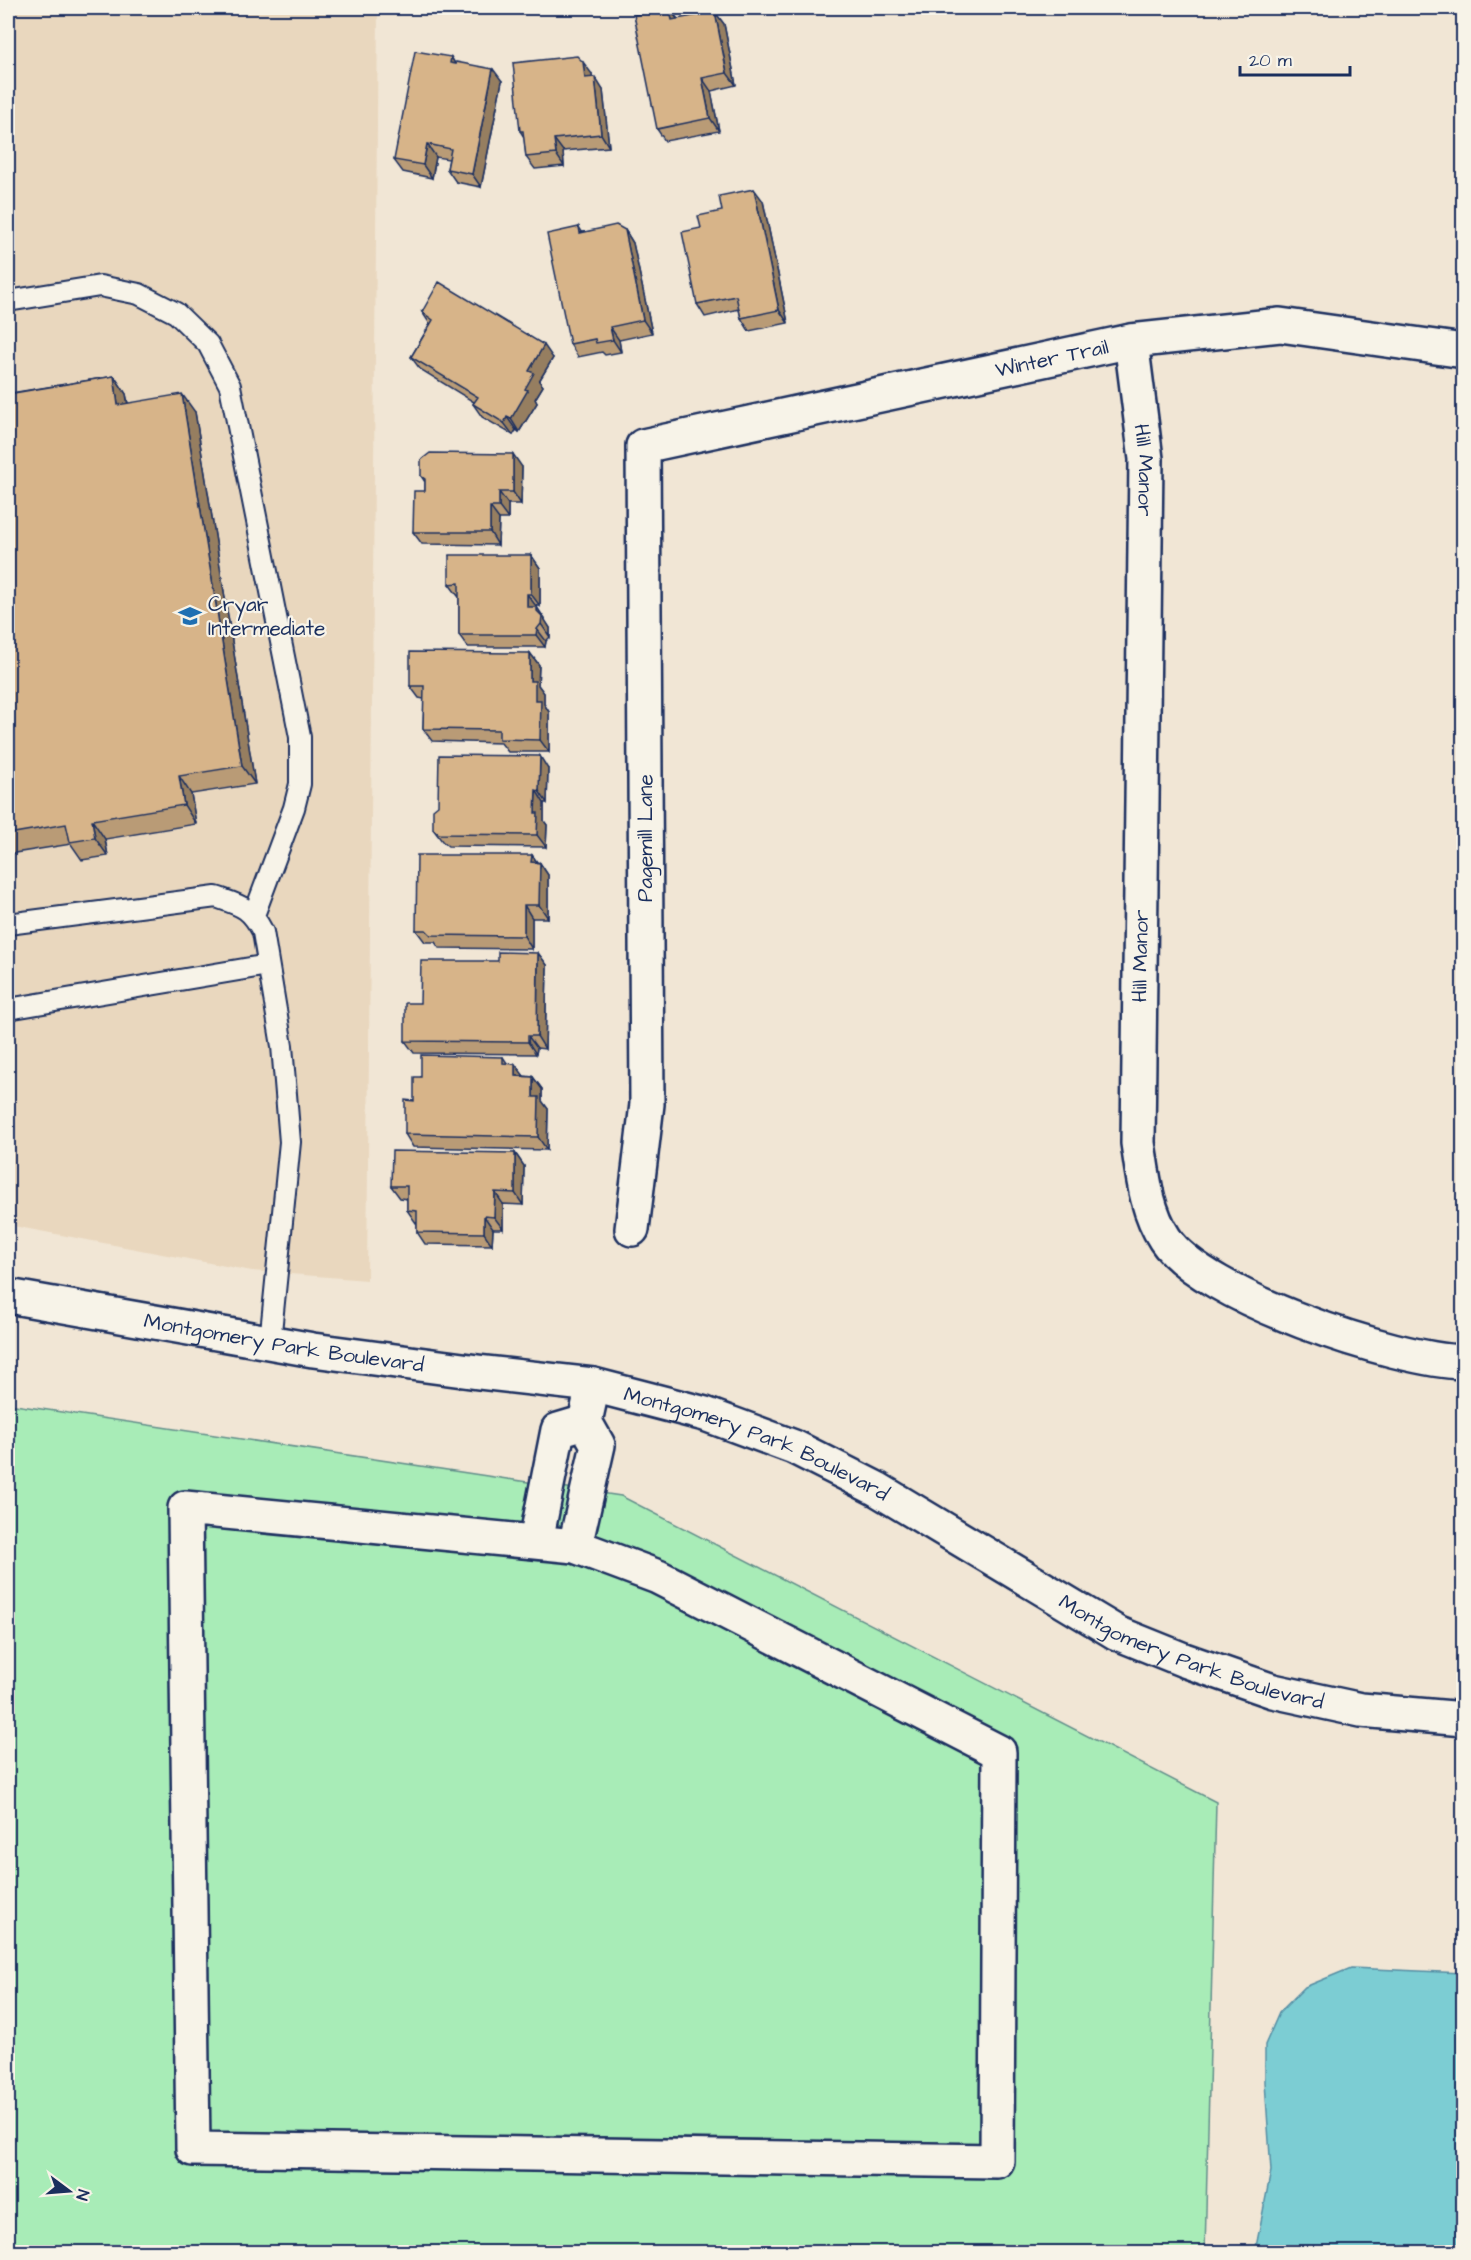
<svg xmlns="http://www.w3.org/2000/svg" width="1471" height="2260" font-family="'Architects Daughter',sans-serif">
<rect width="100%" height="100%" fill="#f1e6d5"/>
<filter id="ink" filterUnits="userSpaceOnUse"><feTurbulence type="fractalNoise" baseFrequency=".0167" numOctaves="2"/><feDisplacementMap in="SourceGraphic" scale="12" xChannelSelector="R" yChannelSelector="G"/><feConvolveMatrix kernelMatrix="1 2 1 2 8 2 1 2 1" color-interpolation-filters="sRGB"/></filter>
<g filter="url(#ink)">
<path fill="#e9d7be" d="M8,8H378L367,1280L252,1271L8,1225Z"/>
<path fill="#a8ecb7" stroke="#628e8a" stroke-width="1.5" d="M8,1404L621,1496L1216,1802L1205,2252H8Z"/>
<path fill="#7ccdd3" stroke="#558ea4" stroke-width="1.5" d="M1351,1968L1463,1973V2252H1255L1271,2171L1265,2082V2045L1279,2013L1305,1987Z"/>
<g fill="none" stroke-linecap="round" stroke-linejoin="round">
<g stroke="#1b2f5e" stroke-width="24">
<path id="service" d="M8,301L100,286L139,294L176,313L208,344L230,386L300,737V784L294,808L254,915
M8,924L216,897C242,906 250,907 263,932L282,1046L290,1142L270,1342
M8,1009L268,965"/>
</g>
<g stroke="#1b2f5e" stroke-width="38">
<g id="minor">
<path id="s1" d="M1131,341L1146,459L1138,1143C1143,1176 1146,1210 1165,1239C1202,1296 1396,1361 1464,1362"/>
<path id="s2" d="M632,1229L647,1104L643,446L1131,341L1280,325L1464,351"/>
<path d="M185,1508L575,1546L658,1577L999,1752L997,2161L193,2149Z"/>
<path d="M536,1541L558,1430L585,1422"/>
<path d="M575,1546L598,1445L585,1422L593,1385"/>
</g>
</g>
<g stroke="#1b2f5e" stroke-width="38">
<g id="tertiary">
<path id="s3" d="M8,1296L313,1350L478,1372L593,1385L705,1414L794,1447L877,1489L1117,1633L1184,1660L1273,1691L1361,1710L1464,1719"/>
</g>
</g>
<use href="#service" stroke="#f7f3e8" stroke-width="20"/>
<use href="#minor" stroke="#f7f3e8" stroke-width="33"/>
<use href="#tertiary" stroke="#f7f3e8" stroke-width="33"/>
</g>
<path fill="#b99b76" stroke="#1b2f5e" stroke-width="1.5" d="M669,8L678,19L715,12L724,24L736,85L711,91L719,131L665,141L657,129Z
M451,57L455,64L502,81L481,187L456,182L447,169L449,159L436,157L432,178L403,172L394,160Z
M592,74V78L603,90L609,147L563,151L564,166L535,169L526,157L524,137L520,131Z
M763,201L788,323L749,331L741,318L739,309L705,317L697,304L701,228Z
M579,227L582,232L625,230L633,243L652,333L619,340L621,352L605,355L602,352L578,357L570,344Z
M422,312L553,358L539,381L543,386L535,399L537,403L519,432L516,430L513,435L482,417L473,404L474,402L420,369L411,357L430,324Z
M114,376L126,394L128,403L195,412L255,784L191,794L196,824L105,839L108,856L82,860L71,844L8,854V388L11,393Z
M522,467L521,504H508V519H499L498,545L422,544L413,532L425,491V482L421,476Z
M531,555L540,568V606H536V607L545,619V621L550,628V637L546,641L545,647H468L459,635V596H458L449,584Z
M530,653L539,665L538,685L544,693V704L549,712V752H508L501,743L432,741L423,729L424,699L419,698L410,686Z
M548,769L547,803H544V821L547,825L546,847L448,846L442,841L433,829Z
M532,855L537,862L540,863L548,875V918H532V949L439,948L435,942H425L416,930Z
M538,953L547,965L545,1049L537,1048L536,1054L414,1053L405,1041L420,1003Z
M503,1057L507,1063L524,1076L533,1077L542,1089V1101L548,1109L547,1150L413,1147L405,1134L421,1077Z
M515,1153L524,1166L523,1205L503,1204V1229H493L492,1245L425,1244L417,1232V1223H416L407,1210V1199L400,1198L391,1186Z"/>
<path fill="#967e60" stroke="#1b2f5e" stroke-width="1.5" d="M669,8L678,20H672Z
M715,12L724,24L736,85L727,73Z
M451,57L459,70L450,63Z
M583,62L592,74L594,91L585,78Z
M493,69L502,81L481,187L472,174Z
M595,77L603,90L609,147L601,134Z
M702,78L711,91L719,131L710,118Z
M554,139L563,151L564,166L556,154Z
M427,144L436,157L432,178L423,165Z
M754,189L763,201L788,323L779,310Z
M625,230L633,243L652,333L643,320Z
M610,327L619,340L621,352L613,340Z
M544,345L553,358L539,381L543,386L535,399L537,403L519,432L511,419L525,389L529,371Z
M114,376L126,394L131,423L118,405Z
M182,394L195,412L255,784L242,766Z
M507,417L516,430L513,435L504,423Z
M513,454L522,467L521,504L513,492Z
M499,492L508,504V519L499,507Z
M490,507L499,519L498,545L490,532Z
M531,555L540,568V606L531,594Z
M527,594L536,606V619L527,607Z
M537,607L550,628V637L541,624L537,611Z
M537,629L546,641L545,647L536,635Z
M530,653L539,665L538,685L544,693V704L549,712V752L540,740L530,681Z
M540,756L548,769L547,803L539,791Z
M179,776L191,794L196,824L184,805Z
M536,790L544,803V821L547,825L546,847L537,835L535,813Z
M92,820L105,839L108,856L95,838Z
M532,855L540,867V863L548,875V918L539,905L531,862Z
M524,905L532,918V949L524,936Z
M538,953L547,965L545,1049L537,1036Z
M528,1036L537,1048L536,1054L528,1042Z
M515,1064L524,1076H515Z
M533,1077L542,1089V1101L548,1109L547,1150L538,1137L533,1097Z
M515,1153L524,1166L523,1205L515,1193Z
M495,1192L503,1204V1229L494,1217Z
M484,1216L493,1229L492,1245L484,1233Z"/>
<path fill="#d7b489" stroke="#1b2f5e" stroke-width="1.5" d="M669,8L672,20L715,12L727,73L702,78L710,118L657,129L634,15Z
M415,51L451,57L450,63L456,64V62L493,69L472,174L447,169L451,149L427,144L423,165L394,160Z
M577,56L583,62L585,78L595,77L601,134L554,139L556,154L526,157L523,131H520L513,63Z
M754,189L779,310L741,318L736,296L697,304L682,232L701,228L698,216L722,211L719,196Z
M616,225L625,230L643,320L610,327L613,340L596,343L595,339L570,344L547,234L579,227L580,233Z
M439,282L544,345L529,371L534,373L525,389L528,390L511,419L507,417L504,423L473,404L478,397L411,357L433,320L422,312Z
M114,376L118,405L182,394L242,766L179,776L184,805L92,820L95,838L70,842L66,824L8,834V394Z
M430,453L513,454V492H499V507H490V532H413L414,491H425V479L421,476V460Z
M449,555H531V594H527V607H537V611L542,616L541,624L537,629L536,635H459V583L449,584Z
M410,652L530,653V681H535V700H541L540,740L499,739V730L423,729L424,686H410Z
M439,755L540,756L539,791L536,790L535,813H538L537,835L439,834L433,829V809L438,805Z
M417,855H532L531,862L540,863L539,905H524V936L431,935L426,930H416Z
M498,952L538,953L537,1036H528V1042L405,1041V1003H420L421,961H498Z
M421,1055L503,1057V1063L515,1064V1076L533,1077V1097H539L538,1137L405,1134V1100L414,1101V1077H421Z
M392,1151L515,1153V1193L495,1192L494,1217L484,1216V1233L417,1232V1211L407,1210V1186H391Z"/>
</g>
<defs>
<g id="school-bare" transform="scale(1.8)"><path d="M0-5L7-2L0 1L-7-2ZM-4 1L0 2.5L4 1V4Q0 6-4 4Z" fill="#1f6fb2" stroke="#f7f3e8" stroke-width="2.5" paint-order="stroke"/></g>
</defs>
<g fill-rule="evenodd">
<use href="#school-bare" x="190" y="616"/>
</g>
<g text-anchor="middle" stroke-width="4.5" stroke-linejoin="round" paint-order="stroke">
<g font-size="21" fill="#1b2f5e" stroke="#f7f3e8">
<text dy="7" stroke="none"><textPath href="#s2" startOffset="1202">Winter Trail</textPath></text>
<text dy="7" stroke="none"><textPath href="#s1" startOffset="130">Hill Manor</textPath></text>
<text transform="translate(645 838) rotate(-90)" y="7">Pagemill Lane</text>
<text transform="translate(1140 956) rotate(-89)" y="7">Hill Manor</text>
<text dy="7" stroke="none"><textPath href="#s3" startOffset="280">Montgomery Park Boulevard</textPath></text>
<text dy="7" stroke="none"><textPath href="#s3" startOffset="766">Montgomery Park Boulevard</textPath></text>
<text dy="7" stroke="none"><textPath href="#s3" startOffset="1252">Montgomery Park Boulevard</textPath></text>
</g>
<g font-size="21" fill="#1b2f5e" stroke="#f7f3e8" text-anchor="start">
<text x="208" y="611">Cryar<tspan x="208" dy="24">Intermediate</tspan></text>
</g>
</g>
<rect width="1471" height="2260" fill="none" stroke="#f7f3e8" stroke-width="30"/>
<rect x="15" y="15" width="1441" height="2230" fill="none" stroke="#1b2f5e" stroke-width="2" filter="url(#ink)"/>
<g transform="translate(69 2191) rotate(106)" stroke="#f7f3e8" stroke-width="4.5" paint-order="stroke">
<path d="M0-4.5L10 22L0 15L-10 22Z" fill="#1b2f5e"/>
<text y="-9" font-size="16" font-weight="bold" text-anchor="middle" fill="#1b2f5e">N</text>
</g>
<path d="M1240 66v9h110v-9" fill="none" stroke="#1b2f5e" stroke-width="3"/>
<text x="1249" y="66" font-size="18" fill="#1b2f5e" stroke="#f7f3e8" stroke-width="4.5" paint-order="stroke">20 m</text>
</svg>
